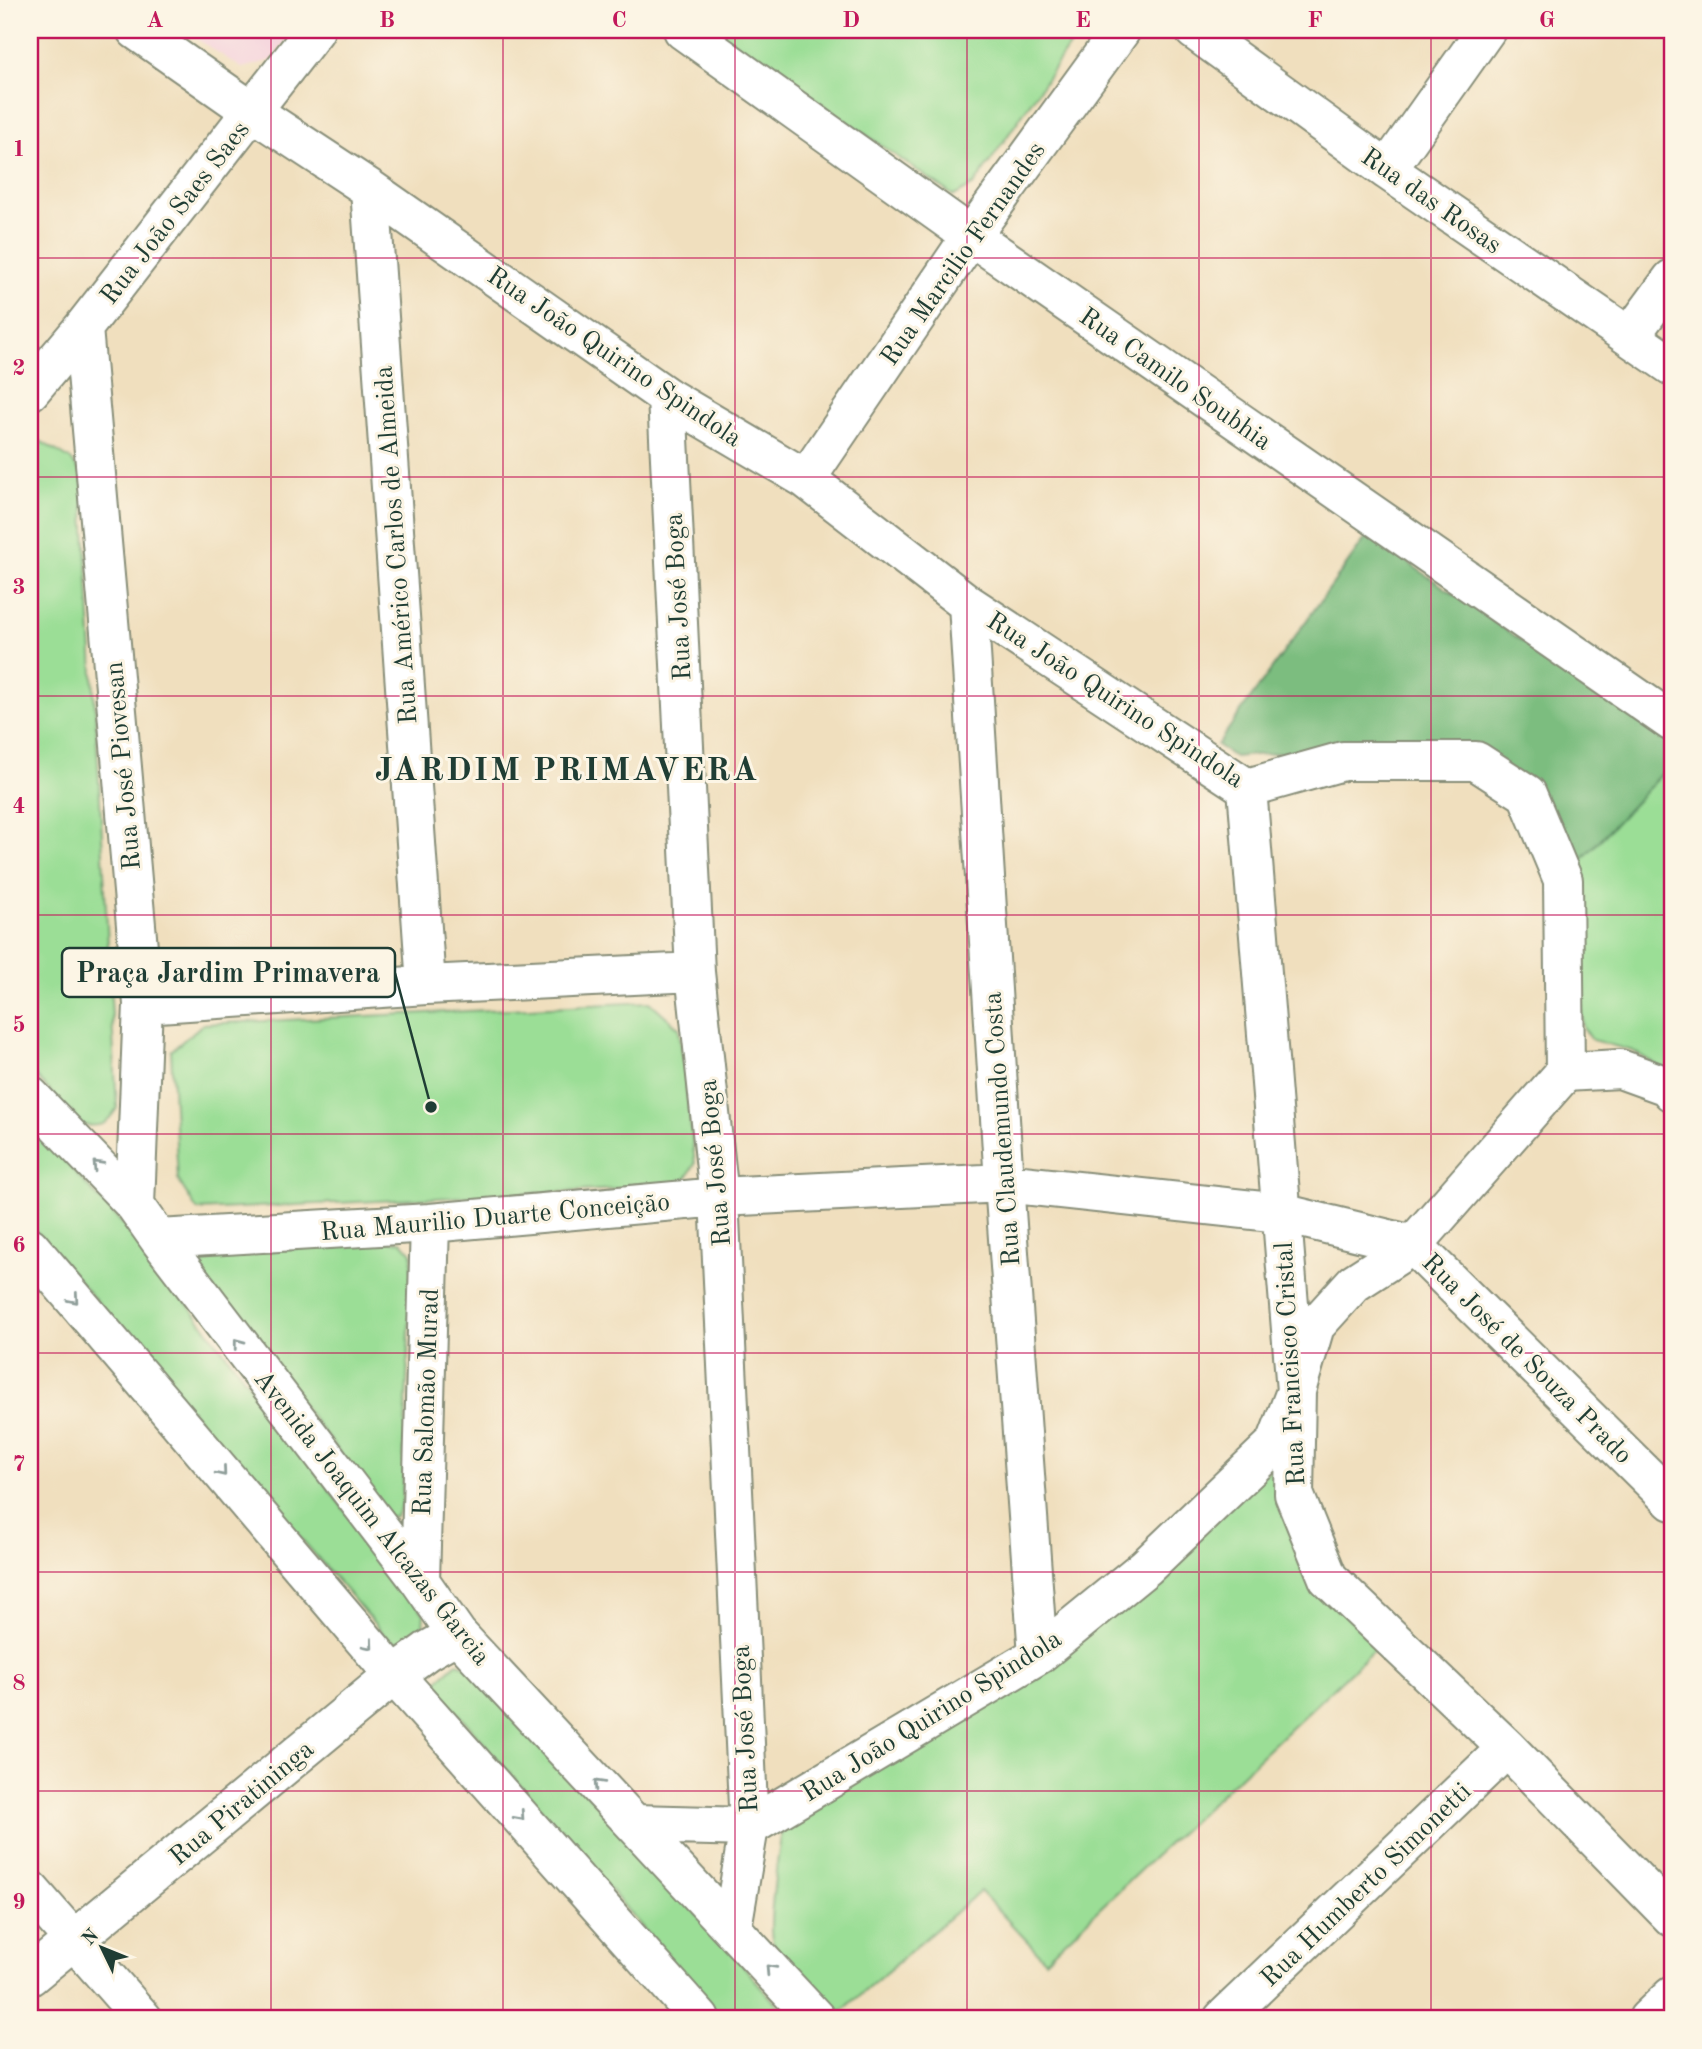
<svg xmlns="http://www.w3.org/2000/svg" width="1702" height="2049" font-family="'Old Standard TT',serif">
<rect width="100%" height="100%" fill="#fcf5e5"/>
<filter id="ink" filterUnits="userSpaceOnUse"><feTurbulence type="fractalNoise" baseFrequency=".0143" numOctaves="2"/><feDisplacementMap in="SourceGraphic" scale="14" xChannelSelector="R" yChannelSelector="G"/><feConvolveMatrix kernelMatrix="1 2 1 2 8 2 1 2 1" color-interpolation-filters="sRGB"/></filter>
<filter id="wash" filterUnits="userSpaceOnUse"><feTurbulence type="fractalNoise" baseFrequency=".00686" numOctaves="4" result="noise"/><feDisplacementMap in="SourceGraphic" scale="28" xChannelSelector="R" yChannelSelector="G"/><feGaussianBlur stdDeviation="1.57" result="paint"/><feColorMatrix in="noise" values="0 0 0 0 0 0 0 0 0 0 0 0 0 0 0 0 0 1.4 0 .05"/><feComposite in="paint" operator="in"/></filter>
<g filter="url(#wash)">
<rect width="100%" height="100%" fill="#f0dfbe"/>
<path fill="#f4cfdc" d="M183,30H294L272,60L242,68Z"/>
<path fill="#9bde96" stroke="#5d8e65" stroke-width="2" d="M715,30H1080L974,185L954,196Z
M30,438H35L70,459L82,474L117,1108C106,1125 103,1127 82,1125L30,1070Z
M1672,763V1074L1633,1051L1592,1040L1583,1027L1571,871Z
M650,1002L679,1028L695,1164L681,1186L197,1210L178,1180L171,1051L203,1024Z
M30,1124L145,1248L424,1614L423,1628L402,1645L386,1637L30,1224Z
M401,1241L412,1253L402,1504L396,1516L389,1517L195,1265L200,1255Z
M1280,1463L1379,1645L1045,1960L980,1891L836,2016C818,1997 782,1965 773,1942C766,1927 779,1851 782,1830Z
M457,1663L472,1668L721,1940L789,2019H721L439,1691L437,1681Z"/>
<path fill="#7cbd7f" stroke="#4e7d5a" stroke-width="2" d="M1368,535L1672,744V763L1571,871L1535,788L1341,747L1234,757L1217,745Z"/>
</g>
<g filter="url(#ink)">
<g fill="none" stroke-linecap="round" stroke-linejoin="round">
<g stroke="#888e79" stroke-width="42">
<path id="minor" d="M136,30L253,112L370,189L667,397L806,479L968,604L1247,788L1343,761H1476L1527,794L1563,880L1565,1072L1413,1245L1354,1283L1315,1326L1296,1391L1276,1443L1146,1567L1038,1655L749,1827L636,1824
M683,30L971,236L1672,722
M1194,30L1387,170L1672,366
M1387,170L1486,30
M370,189L426,985
M83,328L143,1004L135,1205
M1630,336L1672,279
M30,391L83,328L315,30
M667,397L695,972L719,1197L749,1827L732,1928
M806,479L971,236L1121,30
M968,604L1004,1183L1038,1655
M1247,788L1296,1391L1294,1494L1328,1578L1507,1748L1672,1917
M143,1004L426,985L695,972
M1565,1072L1620,1069L1667,1086L1672,1092
M30,1096L135,1205L159,1239L420,1581L457,1634L816,2019
M159,1239L430,1223L719,1197L1004,1183L1281,1213L1413,1245L1672,1501
M30,1247L394,1675L700,2019
M420,1581L430,1223
M30,1890L143,2019
M30,1976L394,1675L427,1651L457,1634
M1223,2019L1507,1748
M1648,2019L1672,1996"/>
</g>
<use href="#minor" stroke="#fff" stroke-width="38"/>
</g>
<defs><path id="oneway-chevron" d="M-2-3.5L2.5 0L-2 3.5" fill="none" stroke-width="1.6" stroke-linecap="round" stroke-linejoin="round" transform="scale(1.75)"/></defs>
<g stroke="#8f9e9a">
<use href="#oneway-chevron" transform="translate(97 1165) rotate(-134)"/>
<use href="#oneway-chevron" transform="translate(74 1299) rotate(49)"/>
<use href="#oneway-chevron" transform="translate(238 1343) rotate(-127)"/>
<use href="#oneway-chevron" transform="translate(222 1472) rotate(50)"/>
<use href="#oneway-chevron" transform="translate(369 1645) rotate(50)"/>
<use href="#oneway-chevron" transform="translate(598 1784) rotate(-133)"/>
<use href="#oneway-chevron" transform="translate(520 1816) rotate(48)"/>
<use href="#oneway-chevron" transform="translate(770 1969) rotate(-133)"/>
</g>
</g>
<path fill="none" stroke="#c2185b" stroke-width="2" stroke-opacity="0.55" d="M271,30V2019M503,30V2019M735,30V2019M967,30V2019M1199,30V2019M1431,30V2019M30,258H1672M30,477H1672M30,696H1672M30,915H1672M30,1134H1672M30,1353H1672M30,1572H1672M30,1791H1672"/>
<g text-anchor="middle" stroke-width="6" stroke-linejoin="round" paint-order="stroke">
<g font-size="26" fill="#1f3d34" stroke="#fcf5e5">
<text transform="translate(1432 200) rotate(35)" y="9">Rua das Rosas</text>
<text transform="translate(174 212) rotate(-52)" y="9">Rua João Saes Saes</text>
<text transform="translate(962 253) rotate(-55)" y="9">Rua Marcilio Fernandes</text>
<text transform="translate(615 356) rotate(34)" y="9">Rua João Quirino Spindola</text>
<text transform="translate(1176 378) rotate(35)" y="9">Rua Camilo Soubhia</text>
<text transform="translate(395 545) rotate(-94)" y="9">Rua Américo Carlos de Almeida</text>
<text transform="translate(677 597) rotate(-93)" y="9">Rua José Boga</text>
<text transform="translate(1116 699) rotate(33)" y="9">Rua João Quirino Spindola</text>
<text transform="translate(122 766) rotate(-95)" y="9">Rua José Piovesan</text>
<text transform="translate(1001 1129) rotate(-94)" y="9">Rua Claudemundo Costa</text>
<text transform="translate(714 1163) rotate(-95)" y="9">Rua José Boga</text>
<text transform="translate(495 1216) rotate(-5)" y="9">Rua Maurilio Duarte Conceição</text>
<text transform="translate(1528 1358) rotate(45)" y="9">Rua José de Souza Prado</text>
<text transform="translate(1289 1364) rotate(-93)" y="9">Rua Francisco Cristal</text>
<text transform="translate(425 1402) rotate(-88)" y="9">Rua Salomão Murad</text>
<text transform="translate(373 1517) rotate(52)" y="9">Avenida Joaquim Alcazas Garcia</text>
<text transform="translate(931 1715) rotate(-32)" y="9">Rua João Quirino Spindola</text>
<text transform="translate(744 1729) rotate(-93)" y="9">Rua José Boga</text>
<text transform="translate(241 1802) rotate(-40)" y="9">Rua Piratininga</text>
<text transform="translate(1365 1884) rotate(-44)" y="9">Rua Humberto Simonetti</text>
</g>
<g font-size="33" font-weight="bold" letter-spacing="2" fill="#1f3d34" stroke="#fcf5e5">
<text x="567" y="780">JARDIM PRIMAVERA</text>
</g>
</g>
<path fill="none" stroke="#1f3d34" stroke-width="2.5" d="M431 1107L395 973"/>
<circle fill="#1f3d34" stroke="#fcf5e5" stroke-width="2.5" cx="431" cy="1107" r="7"/>
<rect fill="#fcf5e5" stroke="#1f3d34" stroke-width="2.5" x="62" y="948" width="333" height="49" rx="7"/>
<g font-size="28" text-anchor="middle" font-weight="bold" fill="#1f3d34">
<text x="228" y="982">Praça Jardim Primavera</text>
</g>
<rect width="1702" height="2049" fill="none" stroke="#fcf5e5" stroke-width="77"/>
<g transform="translate(102 1948) rotate(313)" stroke="#fcf5e5" stroke-width="5" paint-order="stroke">
<path d="M0-5L12 26L0 18L-12 26Z" fill="#1f3d34"/>
<text y="-10" font-size="19" font-weight="bold" text-anchor="middle" fill="#1f3d34">N</text>
</g>
<rect x="38" y="38" width="1626" height="1972" fill="none" stroke="#c2185b" stroke-width="2.5"/>
<g font-size="23" text-anchor="middle" font-weight="bold" fill="#c2185b">
<text x="155" y="27">A</text>
<text x="387" y="27">B</text>
<text x="619" y="27">C</text>
<text x="851" y="27">D</text>
<text x="1083" y="27">E</text>
<text x="1315" y="27">F</text>
<text x="1547" y="27">G</text>
<text x="19" y="156">1</text>
<text x="19" y="375">2</text>
<text x="19" y="594">3</text>
<text x="19" y="813">4</text>
<text x="19" y="1032">5</text>
<text x="19" y="1252">6</text>
<text x="19" y="1471">7</text>
<text x="19" y="1690">8</text>
<text x="19" y="1909">9</text>
</g>
</svg>
